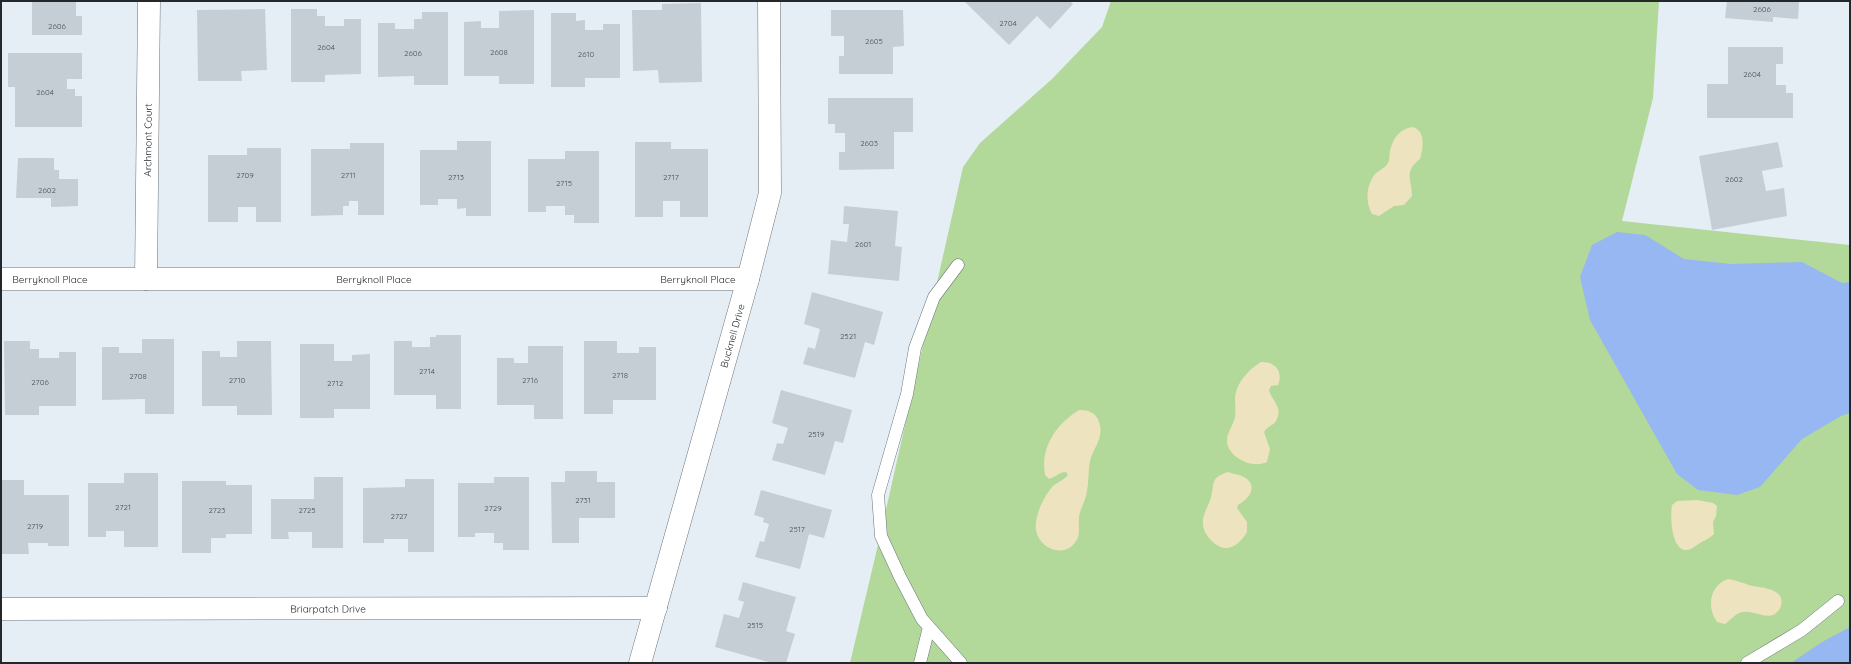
<svg xmlns="http://www.w3.org/2000/svg" width="1851" height="664" font-family="Quicksand,sans-serif">
<rect width="100%" height="100%" fill="#e5eef5"/>
<path fill="#b2d99a" d="M1111,1H1659L1653,98L1622,221L1850,245V663H850L881,532L963,167L980,143L1052,79L1102,27Z"/>
<path fill="#ede3be" d="M1413,127C1426,131 1423,149 1420,159C1403,172 1412,179 1412,196L1404,205L1394,206L1379,216L1372,214C1365,202 1366,184 1376,173C1380,170 1385,168 1388,163C1390,160 1389,155 1390,151C1393,138 1399,129 1413,127Z
M1261,362C1274,361 1284,371 1278,385L1271,386L1269,390C1271,400 1284,407 1276,421C1273,426 1267,426 1264,432L1270,449L1267,462C1253,469 1228,458 1227,441C1227,432 1233,426 1235,417C1236,412 1235,405 1235,399C1236,383 1248,370 1261,362Z
M1079,410C1091,410 1098,414 1100,426C1103,439 1093,449 1090,461C1088,471 1089,481 1087,491C1086,500 1080,509 1079,517C1078,525 1081,534 1076,541C1065,559 1039,549 1036,530C1034,516 1044,496 1053,486C1058,482 1064,480 1068,475L1066,472C1060,472 1055,477 1049,479L1045,475C1040,448 1056,424 1079,410Z
M1228,472C1234,474 1242,475 1247,479C1258,489 1247,500 1238,505L1237,508L1247,522V532C1238,547 1225,555 1211,540C1207,536 1203,530 1203,524C1202,514 1209,506 1211,497C1215,482 1210,478 1228,472Z
M1697,500L1713,503L1717,506L1716,516L1713,522L1714,534C1709,539 1705,540 1700,543C1696,545 1692,550 1686,550C1671,550 1670,515 1672,505L1677,501Z
M1728,579C1736,580 1742,583 1749,585C1758,588 1786,587 1781,606C1780,609 1777,613 1773,615C1763,618 1753,610 1743,612C1735,613 1731,620 1725,624L1717,622C1706,607 1710,585 1728,579Z"/>
<path fill="#96b7f2" d="M1617,232L1645,235L1684,259L1731,264L1802,262L1842,283L1850,282V413L1841,416L1802,439L1760,487L1737,495L1698,490L1677,474L1590,320L1580,277L1592,245Z
M1850,627V663H1791L1822,642Z"/>
<path fill="#c5ced5" d="M32,1H76V16H82V35H32Z
M964,1H1070L1073,4L1050,29L1037,16L1009,45Z
M1727,1H1799L1798,19L1773,17V22L1725,18Z
M701,3L702,82L659,83L658,70L633,71L632,10H662V4Z
M265,9L267,70L241,71L242,81H198L197,10Z
M291,9H317V16H325V26H344V19H361V74L325,75V82H291Z
M534,10V84H499V76H464V22L481,21V28H499V11Z
M831,10H903L904,46L893,47V74H839V56H844V36H831Z
M422,12H448V85H414V76L378,77V23H395V29H414V19H422Z
M551,13H576V21L585,20V30H603V24H620V78H585V87H551Z
M1728,47H1783V64H1776V85H1786V93H1793V118H1707V84H1728Z
M8,53H82V79H67V89H75V96H82V127H15V87H8Z
M828,98H913V132H894V169L839,170V152H845V133H835V124H828Z
M457,141H491V216H466V208L457,209V199H438V205H420V150H457Z
M635,142H671V149H708V217H680V201H663V217H635Z
M1778,142L1783,167L1762,171L1766,191L1784,188L1787,216L1712,230L1699,156Z
M350,143H384V215H358V201H349V206H343V215L311,216V149H350Z
M247,148H281V222H256V207H238V222H208V155H247Z
M565,151H599V223H574V215H565V206H546V212H528V159H565Z
M18,158H54V170H59V179H78V206L51,207V198H16Z
M844,206L898,211L895,246L902,247L899,281L828,274L831,240L847,242L849,224H843Z
M812,292L883,312L874,345L865,342L855,378L803,364L808,347L815,349L820,329L804,324Z
M436,335H461V409H436V395H394V341H412V347H430V337H436Z
M142,339H174V414H145V399L102,400V347H119V353H142Z
M4,341H30V349H39V358H59V352H76V406H39V415H5Z
M237,341H271L272,415H237V406H202V351H220V357H237Z
M584,341H617V353H639V347H656V400H613V414H584Z
M300,344H334V361H352V355L370,354V409H334V418H300Z
M528,346H563V419H534V405H497V358H514V363H528Z
M781,390L852,410L843,443L835,441L825,475L772,460L777,443L783,444L788,428L772,423Z
M565,471H597V482H615V518H579V543H552L551,482H565Z
M124,473H158V547H124V531H106V537H88V483H124Z
M314,477H343V548H312V532H288L289,539H271V499H314Z
M494,477H529V550H503V543H494V533H475V537H458V483H494Z
M405,479H434V552H408V539H384V543H363V488L405,487Z
M1,480H24V495H69V546H48V543H28L29,554H1Z
M182,481H226V485H252V534H226V538H211V553H182Z
M761,490L832,510L824,538L809,534L800,569L755,557L760,541L764,542L769,524L763,522L764,518L754,515Z
M743,582L796,597L786,631L795,634L786,663H772L715,647L724,614L739,618L744,602L738,600Z"/>
<g fill="none" stroke-linecap="round" stroke-linejoin="round">
<g stroke="#6c747a" stroke-width="13">
<path id="lane" d="M958,265L934,297L915,348L907,394L878,495L881,536L900,577L922,619L961,663
M920,663L929,627
M1747,663L1802,630L1838,601"/>
</g>
<g stroke="#6c747a" stroke-width="23">
<g id="street">
<path id="s1" d="M1,279H748"/>
<path id="s2" d="M146,279L149,1"/>
<path id="s3" d="M1,609L656,608"/>
<path id="s4" d="M640,663L748,279L770,193L769,1"/>
</g>
</g>
<use href="#lane" stroke="#fff" stroke-width="12"/>
<use href="#street" stroke="#fff" stroke-width="22"/>
</g>
<g text-anchor="middle" stroke-width="3" stroke-linejoin="round" paint-order="stroke">
<g font-size="8" fill="#4d5256">
<text x="1762" y="12">2606</text>
<text x="1008" y="26">2704</text>
<text x="57" y="29">2606</text>
<text x="874" y="44">2605</text>
<text x="326" y="50">2604</text>
<text x="499" y="55">2608</text>
<text x="413" y="56">2606</text>
<text x="586" y="57">2610</text>
<text x="1752" y="77">2604</text>
<text x="45" y="95">2604</text>
<text x="869" y="146">2603</text>
<text x="245" y="178">2709</text>
<text x="348" y="178">2711</text>
<text x="456" y="180">2713</text>
<text x="671" y="180">2717</text>
<text x="1734" y="182">2602</text>
<text x="564" y="186">2715</text>
<text x="47" y="193">2602</text>
<text x="863" y="247">2601</text>
<text x="848" y="339">2521</text>
<text x="427" y="374">2714</text>
<text x="620" y="378">2718</text>
<text x="138" y="379">2708</text>
<text x="237" y="383">2710</text>
<text x="530" y="383">2716</text>
<text x="40" y="385">2706</text>
<text x="335" y="386">2712</text>
<text x="816" y="437">2519</text>
<text x="583" y="503">2731</text>
<text x="123" y="510">2721</text>
<text x="493" y="511">2729</text>
<text x="217" y="513">2723</text>
<text x="307" y="513">2725</text>
<text x="399" y="519">2727</text>
<text x="35" y="529">2719</text>
<text x="797" y="532">2517</text>
<text x="755" y="628">2515</text>
</g>
<g font-size="10" fill="#25282b" stroke="#e5eef5">
<text dy="4" stroke="none"><textPath href="#s2" startOffset="139">Archmont Court</textPath></text>
<text dy="4" stroke="none"><textPath href="#s1" startOffset="49">Berryknoll Place</textPath></text>
<text dy="4" stroke="none"><textPath href="#s1" startOffset="373">Berryknoll Place</textPath></text>
<text dy="4" stroke="none"><textPath href="#s1" startOffset="697">Berryknoll Place</textPath></text>
<text dy="4" stroke="none"><textPath href="#s4" startOffset="340">Bucknell Drive</textPath></text>
<text dy="4" stroke="none"><textPath href="#s3" startOffset="327">Briarpatch Drive</textPath></text>
</g>
</g>
<rect width="1851" height="664" fill="none" stroke="#25282b" stroke-width="4"/>
</svg>
